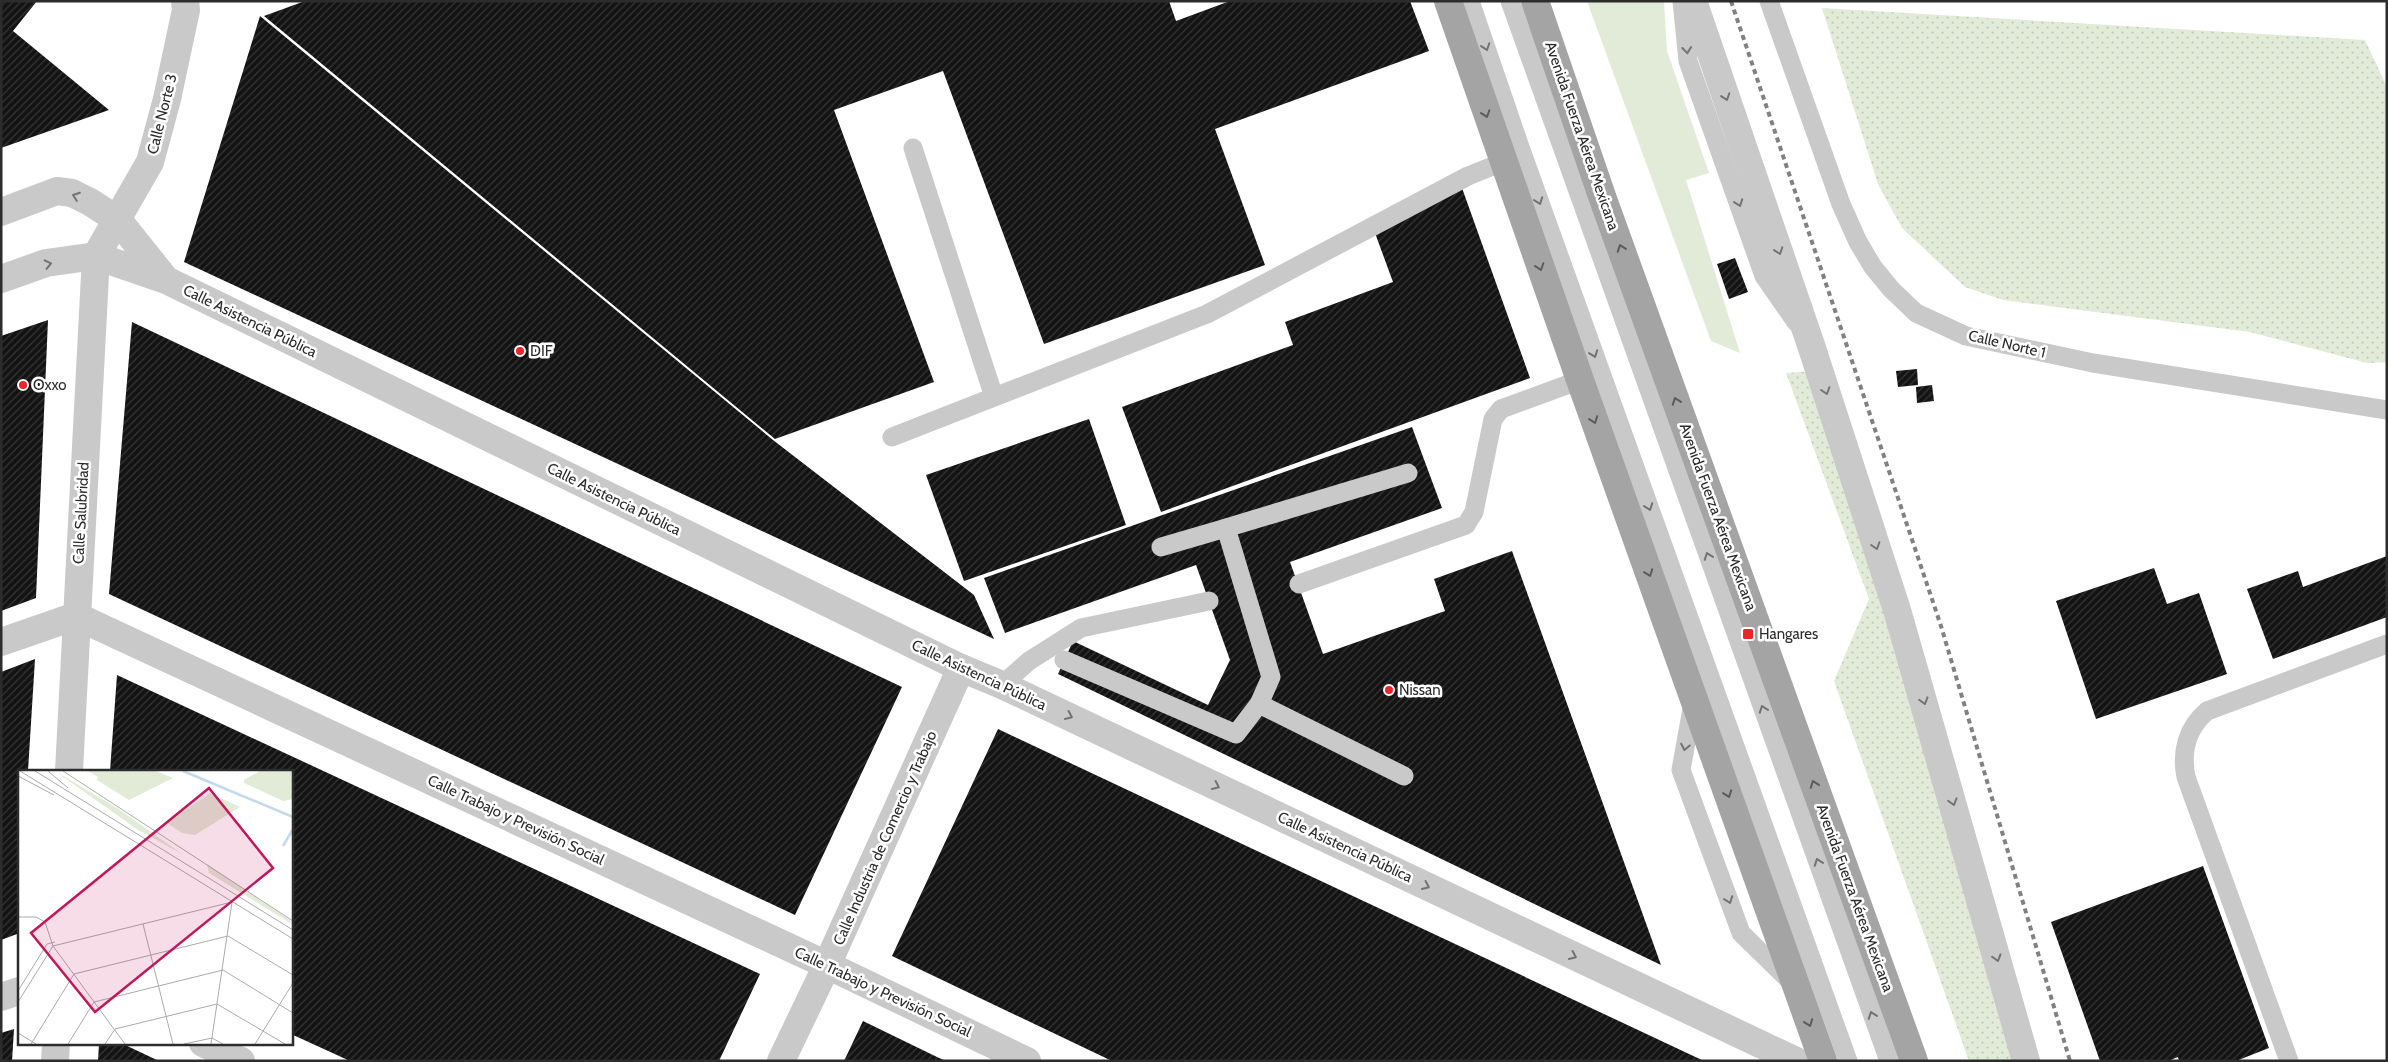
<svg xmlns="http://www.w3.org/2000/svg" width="2388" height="1062" font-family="Cabin,sans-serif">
<defs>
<pattern id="grass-dots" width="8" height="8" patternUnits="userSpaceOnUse" patternTransform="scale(1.25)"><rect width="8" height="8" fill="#e1ebd8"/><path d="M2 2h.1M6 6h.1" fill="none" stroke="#c1caba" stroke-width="1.8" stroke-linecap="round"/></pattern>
<pattern id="building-hatch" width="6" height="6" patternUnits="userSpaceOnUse" patternTransform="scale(1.25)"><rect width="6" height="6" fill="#131313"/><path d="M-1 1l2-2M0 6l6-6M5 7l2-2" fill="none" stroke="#363636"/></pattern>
</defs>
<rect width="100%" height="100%" fill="#fff"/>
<path fill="url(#grass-dots)" d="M1822,8L2365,40L2387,87V362L2367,363L2250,332L2003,300L1965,287L1902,228L1878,184Z
M1813,371L2021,1061H1969L1834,681L1869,599L1786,373Z"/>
<path fill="#e1ebd8" d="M1587,1H1664L1667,51L1709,173L1686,180L1740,353L1711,341Z"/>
<path fill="url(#building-hatch)" d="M1,1H37L13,31L109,110L1,148Z
M305,1H1169L1176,21L1230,1H1410L1429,51L1215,129L1265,265L1044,344L943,71L834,110L934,382L775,439L264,16Z
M260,16L773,440L974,595L994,639L184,262Z
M1462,188L1530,378L1161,512L1122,407L1293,345L1285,322L1393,282L1375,233Z
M1735,258L1748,292L1729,299L1717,264Z
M48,320L36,598L1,611V336Z
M132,322L902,687L795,915L109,594Z
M1917,369L1918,385L1898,387L1896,371Z
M1932,385L1934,401L1917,403L1916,387Z
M1089,419L1126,525L964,581L926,475Z
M1412,427L1442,508L1290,562L1323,654L1445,611L1434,579L1512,551L1661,965L1058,674L1073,641L1208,705L1230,660L1196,565L1005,633L984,578Z
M2387,556V617L2273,659L2247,589L2298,571L2303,587Z
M2154,568L2167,604L2199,593L2227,674L2096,719L2056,601Z
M35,659L28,771H19L17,934L1,940V672Z
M117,675L760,974L719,1061H350L291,1034V771H110Z
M998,729L1306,874L1704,1061H1112L892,956Z
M2203,866L2269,1048L2236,1061H2179L2178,1057L2168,1061H2100L2051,922Z
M863,1021L937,1057L946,1061H844Z
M14,1029L12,1061H1V1033Z
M99,1043H121L159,1061H98Z"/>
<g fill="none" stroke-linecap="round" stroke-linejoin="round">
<path stroke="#c9c9c9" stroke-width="19" d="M1470,1L1520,147L1848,1061
M1510,1L1889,1061
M1682,1L1688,61L1764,276L1796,322
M1769,1L1841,204L1858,242L1873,267L1891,289L1916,313L1966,336L2093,363L2387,410
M913,148L994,397
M892,437L1207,314L1468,176L1503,162
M1161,547L1226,528
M1299,584L1466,525L1474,512L1493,419L1501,409L1580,380
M1002,685L1029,661L1081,628L1209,601
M1693,703L1681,770L1741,933L1793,984
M1259,704L1404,776
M2289,1061L2186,777C2181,752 2187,728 2207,711L2387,644"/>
<path stroke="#c9c9c9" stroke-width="28" d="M1,642L76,616L827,965L1027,1061
M69,771L96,256L150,162L167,99L186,10L185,1
M1,997L19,991
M203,1043L241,1061
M55,1061L56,1043
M781,1061L827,965L961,668"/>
<path stroke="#c9c9c9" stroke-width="28" d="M1693,1L1811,345L1897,610L2026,1061
M1,212L57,191L72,193L90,202L118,220L166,280
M1,279L46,263L96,256L166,280L961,668L1002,685L1796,1061"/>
<path stroke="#a4a4a4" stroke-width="28" d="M1448,1L1580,380L1823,1061
M1535,1L1603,199L1914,1061"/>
<path stroke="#818181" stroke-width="4" stroke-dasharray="5 4" stroke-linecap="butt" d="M1731,1L1941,626L2070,1061"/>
<path stroke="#c9c9c9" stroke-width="19" d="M1064,660L1236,734L1259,704L1271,677L1226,528L1408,473"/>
</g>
<defs><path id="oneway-chevron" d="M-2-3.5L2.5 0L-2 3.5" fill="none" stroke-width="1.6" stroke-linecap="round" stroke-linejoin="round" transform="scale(1.25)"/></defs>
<g stroke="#737373">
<use href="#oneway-chevron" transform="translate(1486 47) rotate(71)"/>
<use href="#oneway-chevron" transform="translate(1687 50) rotate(84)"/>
<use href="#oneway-chevron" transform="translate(1726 97) rotate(71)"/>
<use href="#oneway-chevron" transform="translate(76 196) rotate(-160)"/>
<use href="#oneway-chevron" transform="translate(1539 201) rotate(70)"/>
<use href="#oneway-chevron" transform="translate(1739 203) rotate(70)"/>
<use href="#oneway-chevron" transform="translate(1779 251) rotate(71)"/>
<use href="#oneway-chevron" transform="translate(48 264) rotate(-13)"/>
<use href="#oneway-chevron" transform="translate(1594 354) rotate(70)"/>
<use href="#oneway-chevron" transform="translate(1826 391) rotate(72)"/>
<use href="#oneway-chevron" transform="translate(1649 507) rotate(70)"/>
<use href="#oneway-chevron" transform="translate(1876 546) rotate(72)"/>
<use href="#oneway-chevron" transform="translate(1708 556) rotate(-110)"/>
<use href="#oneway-chevron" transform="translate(1924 701) rotate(74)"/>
<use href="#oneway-chevron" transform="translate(1763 709) rotate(-110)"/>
<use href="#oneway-chevron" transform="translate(1069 716) rotate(25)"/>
<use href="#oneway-chevron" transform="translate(1685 747) rotate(101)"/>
<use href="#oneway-chevron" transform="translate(1216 786) rotate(25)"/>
<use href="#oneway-chevron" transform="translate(1953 802) rotate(74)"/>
<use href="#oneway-chevron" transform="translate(1818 862) rotate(-110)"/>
<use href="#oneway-chevron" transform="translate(1426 886) rotate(25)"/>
<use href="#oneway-chevron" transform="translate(1729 900) rotate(70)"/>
<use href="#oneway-chevron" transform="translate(1573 956) rotate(25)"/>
<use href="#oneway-chevron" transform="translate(1997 958) rotate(74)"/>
<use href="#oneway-chevron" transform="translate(1872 1015) rotate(-110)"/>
</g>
<g stroke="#5c5c5c">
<use href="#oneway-chevron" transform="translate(1486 114) rotate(71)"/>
<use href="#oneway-chevron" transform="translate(1621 248) rotate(-110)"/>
<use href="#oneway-chevron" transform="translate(1540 267) rotate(71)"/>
<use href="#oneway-chevron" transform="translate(1676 401) rotate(-110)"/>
<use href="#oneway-chevron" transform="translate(1594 420) rotate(70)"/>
<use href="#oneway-chevron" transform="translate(1649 573) rotate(70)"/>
<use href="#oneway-chevron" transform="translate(1814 784) rotate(-110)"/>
<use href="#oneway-chevron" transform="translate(1728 794) rotate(70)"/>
<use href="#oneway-chevron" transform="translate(1809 1023) rotate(70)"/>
</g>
<g fill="#ec2528" stroke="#fff" stroke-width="2">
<circle cx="520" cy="351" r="5"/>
<circle cx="23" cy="385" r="5"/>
<rect x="1742" y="628" width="12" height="12" rx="2.5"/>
<circle cx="1389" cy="690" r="5"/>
</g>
<g text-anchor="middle" stroke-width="5" stroke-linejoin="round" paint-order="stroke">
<g font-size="15" fill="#2c2c2c" stroke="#fff">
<text transform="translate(162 114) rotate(-76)" y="5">Calle Norte 3</text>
<text transform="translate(1582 136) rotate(71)" y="5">Avenida Fuerza Aérea Mexicana</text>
<text transform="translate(250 321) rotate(26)" y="5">Calle Asistencia Pública</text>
<text transform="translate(2007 344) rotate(13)" y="5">Calle Norte 1</text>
<text transform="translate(614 499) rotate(26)" y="5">Calle Asistencia Pública</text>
<text transform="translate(81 513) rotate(-87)" y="5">Calle Salubridad</text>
<text transform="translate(1718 517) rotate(70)" y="5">Avenida Fuerza Aérea Mexicana</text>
<text transform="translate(979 675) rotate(25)" y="5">Calle Asistencia Pública</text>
<text transform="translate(516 820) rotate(25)" y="5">Calle Trabajo y Previsión Social</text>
<text transform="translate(885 838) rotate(-66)" y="5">Calle Industria de Comercio y Trabajo</text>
<text transform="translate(1345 847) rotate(25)" y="5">Calle Asistencia Pública</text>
<text transform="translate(1855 898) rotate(70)" y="5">Avenida Fuerza Aérea Mexicana</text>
<text transform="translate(883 992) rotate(25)" y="5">Calle Trabajo y Previsión Social</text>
</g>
<g font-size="15" fill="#2c2c2c" stroke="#fff" text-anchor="start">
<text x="530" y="356">DIF</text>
<text x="33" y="390">Oxxo</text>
<text x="1759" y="639">Hangares</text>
<text x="1399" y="695">Nissan</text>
</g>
</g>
<g transform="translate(18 770)">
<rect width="275" height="275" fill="#fff"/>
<path d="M70,1H138L155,8L111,30L79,10L80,7ZM242,1H275V29L265,31L226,13V10ZM192,23L222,37L177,65L164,63L149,53ZM189,94L272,150L274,154L191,103Z" fill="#e1ebd8"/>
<path d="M37,1L99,38L164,84L120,60Z" fill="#e1ebd8"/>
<path fill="none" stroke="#c3daec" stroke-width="2.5" d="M165,1L275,47M265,76L275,59"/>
<path fill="none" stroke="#ababab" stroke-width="1" d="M2,1L275,169M17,1L275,160M30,1L50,18M45,1L275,151M0,6L36,25M0,147H18L27,152L35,176L107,274M125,154L155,274M0,221L29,174L37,172M0,232L35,176L214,132L193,274M0,263L18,274M13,274L56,204L210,166L275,205M50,274L76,232L205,200L275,243M87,274L97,259L199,234L267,274M166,274L194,268L205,274M237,274L275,213"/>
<path fill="#c2185b" fill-opacity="0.15" stroke="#c2185b" stroke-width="2.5" d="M191,18L255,98L77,242L13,163Z"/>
<rect width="275" height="275" fill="none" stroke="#2c2c2c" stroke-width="2.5"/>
</g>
<rect width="2388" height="1062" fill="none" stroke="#2c2c2c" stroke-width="5"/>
</svg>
